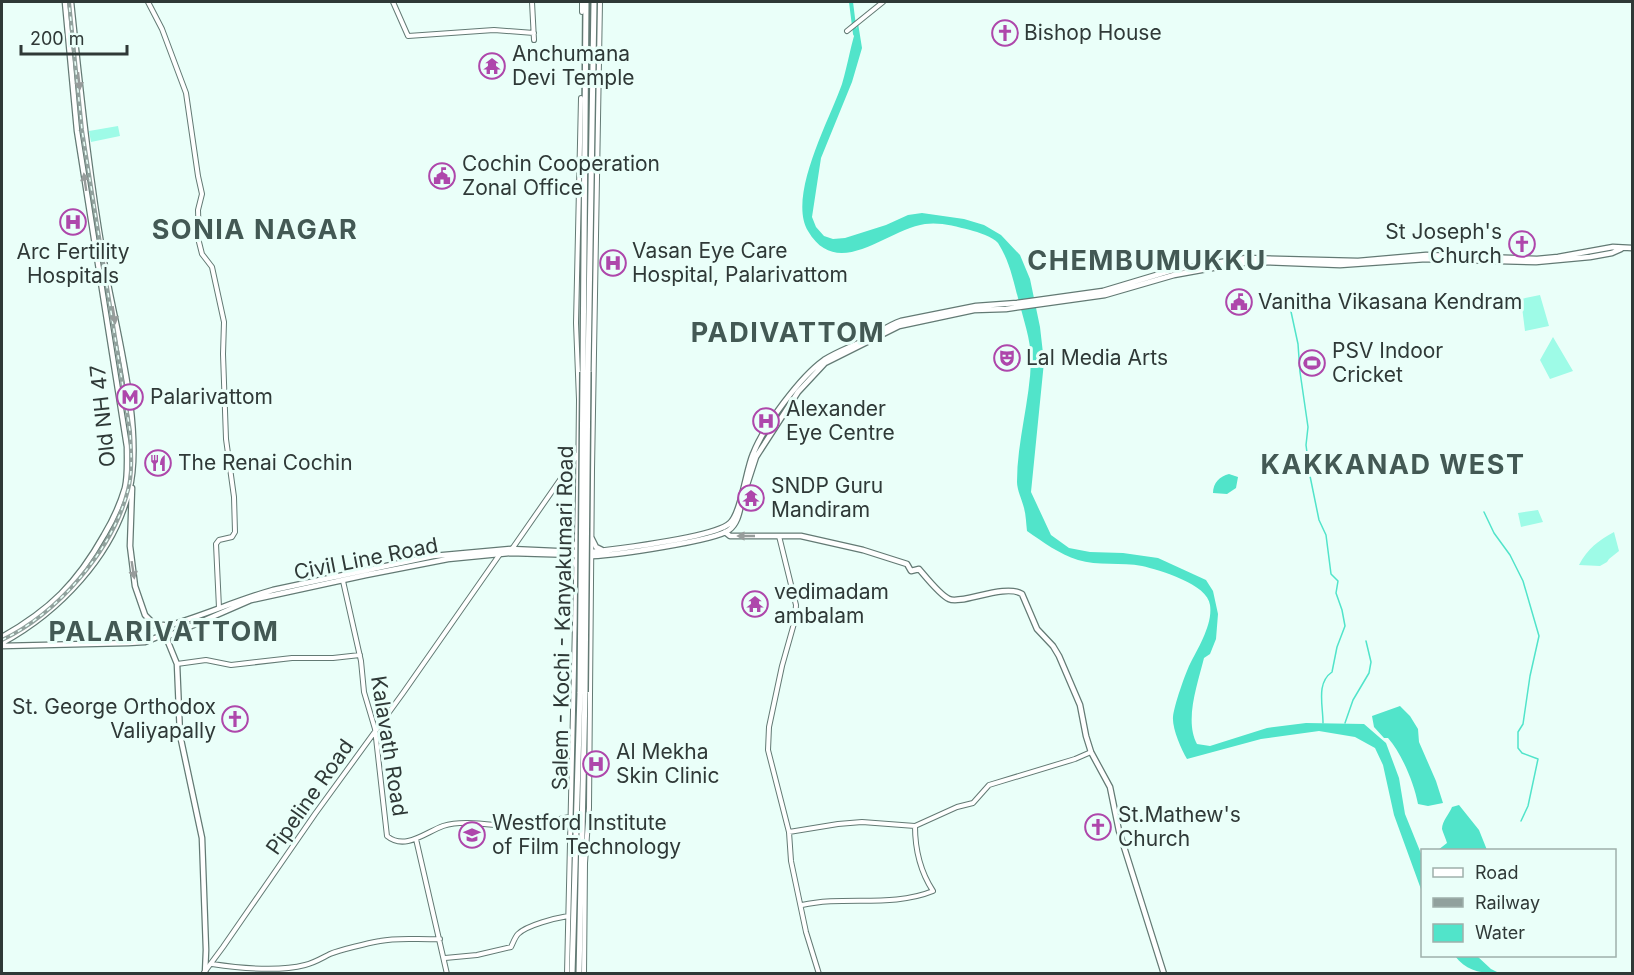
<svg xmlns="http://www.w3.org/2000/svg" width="1634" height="975" font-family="Inter,sans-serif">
<rect width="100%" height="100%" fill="#eafff9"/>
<path fill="#9efbe7" d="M118,126L120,136L91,142L89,131Z
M1540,295L1549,326L1525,331L1521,299Z
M1553,337L1573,371L1550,379L1540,360Z
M1538,510L1543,522L1521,527L1518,513Z
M1614,532L1619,551L1609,559L1607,562L1600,566L1579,565C1588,548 1598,541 1614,532Z"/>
<path fill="#51e4ca" d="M858,23L862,48L852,82L821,158L812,217L816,227L824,236L833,239L845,238L886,225L908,215L922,213L964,219L984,225L1001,235L1020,255L1030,279L1040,327L1044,362L1031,492L1051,535L1069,548L1090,552L1123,553L1158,558L1206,580L1213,591L1218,614L1216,639L1210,654L1204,658C1198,683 1184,720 1197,744L1210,746L1267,728L1306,723L1364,724L1386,743L1399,778L1405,814L1422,856V892L1394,815L1383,765L1375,748L1355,737L1319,731L1261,739L1187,759C1181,749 1172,728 1173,717C1174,706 1185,674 1190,664C1198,648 1213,624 1210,605C1208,584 1159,570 1142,566C1122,562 1097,566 1078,560C1059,554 1043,542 1027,531C1026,523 1026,515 1024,508C1022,500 1017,490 1017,482C1017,441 1030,401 1031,360C1031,340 1023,318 1018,298C1013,279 1009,260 998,243C993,237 978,232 970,230C955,226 940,222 925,224C887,229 838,282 808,231C787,196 830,119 842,84C848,64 851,43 858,23Z
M1229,474L1238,477L1236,488L1227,494L1213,493C1213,483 1220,476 1229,474Z
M1400,706L1410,716L1418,729L1419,742L1436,781L1443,803L1428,806L1418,804C1414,783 1402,754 1388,738H1384L1374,727L1372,716Z
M1459,805L1479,830L1487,850H1438L1447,843C1446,839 1443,833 1442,829C1442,821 1450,813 1452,807Z
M1455,956H1477L1491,969L1499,973C1482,974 1466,971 1455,956Z"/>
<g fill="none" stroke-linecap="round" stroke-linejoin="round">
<path stroke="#51e4ca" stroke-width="1.5" d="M1290,307L1298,344L1300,372L1308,427L1306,445L1310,476L1319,520L1326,535L1331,574L1338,581L1336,593L1342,610L1345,626L1337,647L1332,672C1316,683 1323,705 1323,723
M1484,512L1494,533L1510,555L1523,581L1539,636L1530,676L1523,724L1518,732V748L1522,753L1538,759L1528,806L1521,821
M1345,723L1353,700L1369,673L1371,662L1366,641"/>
<path stroke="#51e4ca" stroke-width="4" d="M851,2L855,34"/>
<g stroke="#637a74" stroke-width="6">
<path id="minor" d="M148,2L162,29L186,93L198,176L202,194L198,210L199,242L202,254L212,267L224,322L223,354L226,439L234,497L235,532L232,537L219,540L216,544L219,608
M393,2L408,36L494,30L534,33
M532,2L534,40
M582,12V2
M847,31L883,2
M779,536L796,605L795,620L782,666L769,727L768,750L789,832L791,861L806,932L819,974
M512,549L578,454
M343,581L361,661L364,692L375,729L387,836C405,851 426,832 443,826C468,818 500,828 526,827C542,826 556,818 571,817
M177,664L206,660L231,665L292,658H333L360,655
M789,832L838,824L862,822L915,826L957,807L973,803L989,785L1075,759L1091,752
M416,839L447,974
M802,905C845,895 891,908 933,891C920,871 915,850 915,826
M445,958L477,955L511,947C513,943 515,937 518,934C527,925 556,918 568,916
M212,964C239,968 278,972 305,965C314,963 322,958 330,954C339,950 369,943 380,941C399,937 420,940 440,939
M203,974L223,947L315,814L403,693L500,554
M567,974L578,492L579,400L576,323L581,98
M584,974L585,863L589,808L592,470L600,2"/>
</g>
<g stroke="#637a74" stroke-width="7">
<path id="major" d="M132,488L130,546L135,586L145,615L158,628
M744,494L756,457L798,392L825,363L899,326L974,310L1006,309L1105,295L1174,275L1240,263L1265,262L1340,265L1426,259L1536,262L1590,257L1612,253L1621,249
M725,532L730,536H801L863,550L907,564L911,571L919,569C926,577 940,595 949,599C961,605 1005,583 1022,594L1037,629L1053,646L1059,656L1080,705L1086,736L1091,752L1110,787L1119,831L1164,974
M592,539L596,547L602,550
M567,550L577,543
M592,552C617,549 715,537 730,523C741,513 746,470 753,454C764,426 800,377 824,360C838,351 854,346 869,338C880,332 889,325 901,321L976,306L1017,303L1103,291L1173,270L1246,258L1358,261L1426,255L1537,259L1558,257L1613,247L1632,248
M569,556L576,565
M592,556C614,555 715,541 729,530C737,524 739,514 741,505
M158,628L163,625L167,626C203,616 237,600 273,590L433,556L511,549L577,552
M160,636L166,637L251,600L366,575L448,559L510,553L577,555
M2,637C50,610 77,583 104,535C113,520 120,505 125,488C128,475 127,460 127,447L77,131L65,2
M166,637L177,664L180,735L202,838L206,950L205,974
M2,643C59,612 113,556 129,491C143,437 120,344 109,289C91,194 81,98 71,2
M2,646L128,643L145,642L160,636"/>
</g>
<g stroke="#637a74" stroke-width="8">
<path id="highway" d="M583,372L586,2
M588,372L594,2
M572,974L580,692
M579,974L585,692"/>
</g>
<use href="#minor" stroke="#fff" stroke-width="4"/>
<use href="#major" stroke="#fff" stroke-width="4.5"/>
<use href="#highway" stroke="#fff" stroke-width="5"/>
<g stroke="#91a19d" stroke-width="4">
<path id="rail" d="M2,640C57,614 113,550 128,490C133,471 131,451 130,431L82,130L69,2"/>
</g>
<use href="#rail" stroke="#eafff9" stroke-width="1.5" stroke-dasharray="4.5" stroke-linecap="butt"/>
<g stroke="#637a74" stroke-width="8" stroke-linecap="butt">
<path id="highway-bridge" d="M580,692L583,372
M585,692L588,372"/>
</g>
<use href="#highway-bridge" stroke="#fff" stroke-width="5"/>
</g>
<defs><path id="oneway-solid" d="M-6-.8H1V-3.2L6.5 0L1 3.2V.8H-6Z" transform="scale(1.5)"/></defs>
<g fill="#979c9b">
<use href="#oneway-solid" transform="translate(79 81) rotate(84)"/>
<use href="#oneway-solid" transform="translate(85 182) rotate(-98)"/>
<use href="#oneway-solid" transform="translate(114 315) rotate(81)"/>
<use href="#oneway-solid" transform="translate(746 536) rotate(-180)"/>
<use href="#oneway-solid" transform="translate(133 570) rotate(81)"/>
</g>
<defs>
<g id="church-ring" transform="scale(1.35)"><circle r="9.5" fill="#eafff9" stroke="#ae47ab" stroke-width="1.5"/><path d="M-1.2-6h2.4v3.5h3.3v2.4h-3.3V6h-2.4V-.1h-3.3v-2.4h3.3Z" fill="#ae47ab"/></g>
<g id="temple-ring" transform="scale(1.35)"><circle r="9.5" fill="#eafff9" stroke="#ae47ab" stroke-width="1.5"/><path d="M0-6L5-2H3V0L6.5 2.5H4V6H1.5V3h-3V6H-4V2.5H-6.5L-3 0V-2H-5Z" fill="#ae47ab"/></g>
<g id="civic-ring" transform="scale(1.35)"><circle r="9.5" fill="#eafff9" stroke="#ae47ab" stroke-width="1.5"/><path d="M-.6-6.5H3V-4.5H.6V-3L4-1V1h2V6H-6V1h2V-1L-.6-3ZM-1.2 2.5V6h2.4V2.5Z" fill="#ae47ab"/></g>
<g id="hospital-ring" transform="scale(1.35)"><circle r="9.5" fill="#eafff9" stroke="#ae47ab" stroke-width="1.5"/><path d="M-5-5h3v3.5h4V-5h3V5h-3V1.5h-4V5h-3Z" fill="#ae47ab"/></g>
<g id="theatre-ring" transform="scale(1.35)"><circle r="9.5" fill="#eafff9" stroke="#ae47ab" stroke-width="1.5"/><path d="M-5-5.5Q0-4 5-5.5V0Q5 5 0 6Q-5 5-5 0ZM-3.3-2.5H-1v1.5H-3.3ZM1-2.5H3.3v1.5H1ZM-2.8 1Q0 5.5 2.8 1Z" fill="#ae47ab"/></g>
<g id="stadium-ring" transform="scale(1.35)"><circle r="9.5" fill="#eafff9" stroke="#ae47ab" stroke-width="1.5"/><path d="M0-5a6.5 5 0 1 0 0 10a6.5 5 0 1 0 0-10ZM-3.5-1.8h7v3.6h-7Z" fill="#ae47ab"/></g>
<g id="metro-ring" transform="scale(1.35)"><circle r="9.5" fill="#eafff9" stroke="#ae47ab" stroke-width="1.5"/><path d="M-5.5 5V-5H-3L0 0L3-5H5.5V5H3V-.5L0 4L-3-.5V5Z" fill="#ae47ab"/></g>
<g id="restaurant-ring" transform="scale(1.35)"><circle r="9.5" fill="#eafff9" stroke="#ae47ab" stroke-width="1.5"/><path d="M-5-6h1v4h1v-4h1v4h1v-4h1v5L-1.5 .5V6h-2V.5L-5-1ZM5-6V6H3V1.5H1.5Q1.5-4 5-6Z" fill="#ae47ab"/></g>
<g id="university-ring" transform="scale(1.35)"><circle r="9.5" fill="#eafff9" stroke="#ae47ab" stroke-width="1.5"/><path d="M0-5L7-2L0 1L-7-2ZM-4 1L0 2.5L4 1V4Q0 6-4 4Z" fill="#ae47ab"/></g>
</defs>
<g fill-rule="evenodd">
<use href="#church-ring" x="1005" y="33"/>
<use href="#temple-ring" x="492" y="66"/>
<use href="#civic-ring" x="442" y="176"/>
<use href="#hospital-ring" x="73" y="222"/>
<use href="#church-ring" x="1522" y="244"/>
<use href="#hospital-ring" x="613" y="263"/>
<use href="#civic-ring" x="1239" y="302"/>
<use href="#theatre-ring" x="1007" y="358"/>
<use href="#stadium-ring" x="1312" y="363"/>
<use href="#metro-ring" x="130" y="397"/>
<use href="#hospital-ring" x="766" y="421"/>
<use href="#restaurant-ring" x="158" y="463"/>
<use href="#temple-ring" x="751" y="498"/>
<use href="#temple-ring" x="755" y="604"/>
<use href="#church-ring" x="235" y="719"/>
<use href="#hospital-ring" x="596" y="764"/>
<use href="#church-ring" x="1098" y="827"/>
<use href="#university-ring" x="472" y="835"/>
</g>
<g text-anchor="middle" stroke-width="6" stroke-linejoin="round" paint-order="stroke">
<g font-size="21" fill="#2f3937" stroke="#eafff9" text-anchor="start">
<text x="1024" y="40">Bishop House</text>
<text x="512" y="61">Anchumana<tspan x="512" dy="24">Devi Temple</tspan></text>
<text x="462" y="171">Cochin Cooperation<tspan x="462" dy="24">Zonal Office</tspan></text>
<text x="1502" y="239" text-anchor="end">St Joseph's<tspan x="1502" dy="24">Church</tspan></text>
<text x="632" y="258">Vasan Eye Care<tspan x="632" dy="24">Hospital, Palarivattom</tspan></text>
<text x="73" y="259" text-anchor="middle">Arc Fertility<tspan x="73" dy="24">Hospitals</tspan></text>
<text x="1258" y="309">Vanitha Vikasana Kendram</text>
<text x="1332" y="358">PSV Indoor<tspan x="1332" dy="24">Cricket</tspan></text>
<text x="1026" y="365">Lal Media Arts</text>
<text x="150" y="404">Palarivattom</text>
<text x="786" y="416">Alexander<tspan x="786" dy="24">Eye Centre</tspan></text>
<text x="178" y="470">The Renai Cochin</text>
<text x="771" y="493">SNDP Guru<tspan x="771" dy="24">Mandiram</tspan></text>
<text x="774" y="599">vedimadam<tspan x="774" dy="24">ambalam</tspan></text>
<text x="216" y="714" text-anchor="end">St. George Orthodox<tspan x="216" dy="24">Valiyapally</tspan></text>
<text x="616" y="759">Al Mekha<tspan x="616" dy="24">Skin Clinic</tspan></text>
<text x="1118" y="822">St.Mathew's<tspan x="1118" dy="24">Church</tspan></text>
<text x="492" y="830">Westford Institute<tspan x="492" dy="24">of Film Technology</tspan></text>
</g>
<g font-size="21" fill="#2f3937" stroke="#eafff9">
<text transform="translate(103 416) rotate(-96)" y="7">Old NH 47</text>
<text transform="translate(366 559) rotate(-11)" y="7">Civil Line Road</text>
<text transform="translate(563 618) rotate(-89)" y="7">Salem - Kochi - Kanyakumari Road</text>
<text transform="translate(389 746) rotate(81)" y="7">Kalavath Road</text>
<text transform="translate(310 797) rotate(-55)" y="7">Pipeline Road</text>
</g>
<g font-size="27" font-weight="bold" letter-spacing="1.5" fill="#435954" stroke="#eafff9">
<text x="255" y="239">SONIA NAGAR</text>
<text x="1147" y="270">CHEMBUMUKKU</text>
<text x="788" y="342">PADIVATTOM</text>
<text x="1393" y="474">KAKKANAD WEST</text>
<text x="164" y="641">PALARIVATTOM</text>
</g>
</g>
<rect width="1634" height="975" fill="none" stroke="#2f3937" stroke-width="6"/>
<rect x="1421" y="849" width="195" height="108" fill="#eafff9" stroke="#9fb0ab" stroke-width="1.5"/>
<rect x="1433" y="868" width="30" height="9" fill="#ffffff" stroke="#9fb0ab" stroke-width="1.5"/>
<text x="1475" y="879" font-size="18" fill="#2f3937">Road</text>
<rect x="1433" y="898" width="30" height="9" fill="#91a19d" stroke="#9fb0ab" stroke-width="1.5"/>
<text x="1475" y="909" font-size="18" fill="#2f3937">Railway</text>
<rect x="1433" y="924" width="30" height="18" fill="#51e4ca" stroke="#9fb0ab" stroke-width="1.5"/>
<text x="1475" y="939" font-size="18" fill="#2f3937">Water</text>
<path d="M21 45v9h106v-9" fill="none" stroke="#2f3937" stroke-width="3"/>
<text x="30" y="45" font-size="18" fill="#2f3937" stroke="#eafff9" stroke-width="4.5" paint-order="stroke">200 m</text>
</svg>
